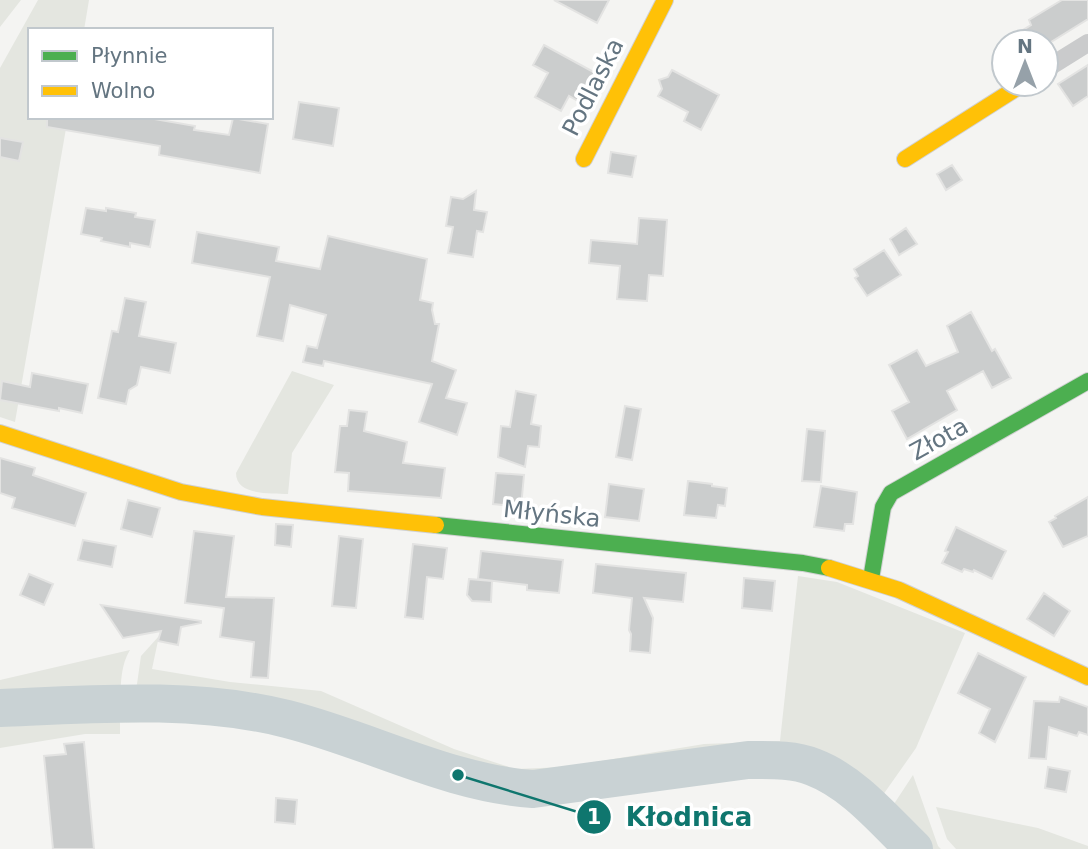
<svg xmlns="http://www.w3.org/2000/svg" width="1088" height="849" font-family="'DejaVu Sans',sans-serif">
<rect width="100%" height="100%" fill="#f4f4f2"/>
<path fill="#e4e6e0" d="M0,0H21L0,27Z
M38,0H89L84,30H30V117H68L15,422L0,417V68Z
M292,371L334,385L292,453L288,494C271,493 236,496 236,473Z
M798,576L837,582L965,633L916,748L878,802C851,779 831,762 795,754C774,750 751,754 730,756C667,761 605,772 543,780C515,780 491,777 464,769L298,715L209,701L135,698L141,656L159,636L152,669L230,682L321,691L454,749L515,769L565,767L704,744L780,741Z
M130,650C121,664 121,682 120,699L0,702V680Z
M120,715V734H85L0,748V718Z
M913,775L938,846L941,849H926L890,810Z
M936,807L1038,828L1088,846V849H956L947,839Z"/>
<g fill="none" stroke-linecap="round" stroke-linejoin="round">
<path stroke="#c9d2d4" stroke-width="38" d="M0,708C93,704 196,696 287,719C370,740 448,783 533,789L748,760C770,760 793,759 813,767C853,782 884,820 914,849"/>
</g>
<path fill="#cbcdcd" stroke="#e3e3e2" stroke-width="2" d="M554,0H609L597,23Z
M1062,0H1088V19L1051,42H1003L1031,25L1029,20Z
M544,45L599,75L583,104L569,96L561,111L535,97L548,73L533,65Z
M1088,65V96L1073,106L1058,84Z
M672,70L719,95L701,130L684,121L688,112L658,96L662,89L659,80L668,77Z
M299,102L339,108L333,146L293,139Z
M47,117H143L195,126L194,130L229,135L233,118L268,124L260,173L159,155L160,146L47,127Z
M0,138L23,142L19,161L0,157Z
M611,152L636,156L632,177L608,173Z
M952,165L962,180L946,190L937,174Z
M476,191L474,210L487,212L483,232L477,231L473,257L448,253L453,227L446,226L451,197L463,199Z
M86,208L106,211V208L136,213L135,217L155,220L150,247L130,243V247L101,241L102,238L81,234Z
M639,218L667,220L663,276L649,275L647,301L617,299L620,266L589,263L591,240L637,244Z
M906,228L917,244L899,255L890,239Z
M197,232L279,247L276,261L320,269L328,236L427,259L420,300L433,303L432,310L435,324H439L432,361L456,370L446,398L467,403L457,435L419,422L432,384L324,361L323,366L303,362L307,346L317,348L326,315L290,305L283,341L257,336L270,277L192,263Z
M884,250L901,275L867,296L855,278L858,276L854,269Z
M125,298L146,302L139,336L176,343L170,373L141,367L137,385L129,390L126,404L98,398L112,331L118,332Z
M971,312L992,351L995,349L1011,378L992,388L983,371L947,391L957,410L907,439L892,411L909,402L889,365L917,350L926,366L958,352L947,326Z
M32,373L88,384L82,413L59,408V411L0,400L2,381L30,387Z
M516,391L536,395L531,424L541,426L539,447L528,446L525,467L498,457L501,426L510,427Z
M625,406L641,409L632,460L616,457Z
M349,410L367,412L364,431L407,442L403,463L445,468L441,498L348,491L349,473L335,472L340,426H347Z
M807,429L825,431L821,482L802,481Z
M0,458L35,468L33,475L86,493L75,526L12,508L15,498L0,493Z
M496,473L524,475L521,507L493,504Z
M688,481L712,484V486L727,488L725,506L718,505L716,518L684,515Z
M609,484L644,489L639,521L605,517Z
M821,486L857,492L853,524H845L844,531L814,527Z
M1088,497V536L1063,547L1049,522L1056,518L1055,516Z
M128,500L160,508L152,537L121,529Z
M276,524L293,525L291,547L275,545Z
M956,527L1006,551L992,579L974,570L973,572L964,569L962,572L942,563L948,552L945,551Z
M194,531L234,536L226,597L274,598L268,678L251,677L254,642L220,637L224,608L185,603Z
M339,536L363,539L356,608L332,606Z
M83,540L116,546L112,567L78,560Z
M413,544L447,548L443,579L427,577L423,619L405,617Z
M481,551L563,560L559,593L527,590V585L478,579Z
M596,564L686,573L683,602L644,598L653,618L650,653L630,651L631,634L629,630L632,598L593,593Z
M29,574L53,584L44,605L20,595Z
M744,578L775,581L772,611L742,608Z
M469,579L492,581L491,602L472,601L467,595Z
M1044,593L1070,611L1054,636L1027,619Z
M101,605L201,621V623L181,627L178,645L158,641L161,631L123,638Z
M978,653L1026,677L995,742L979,733L990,709L958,693Z
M1060,697L1088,707V735L1079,732L1077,736L1049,727L1046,759L1029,758L1034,701L1059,702Z
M84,742L94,849H53L44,756L66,754L64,744Z
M1048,767L1070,771L1066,792L1045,788Z
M276,798L297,800L295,824L275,822Z"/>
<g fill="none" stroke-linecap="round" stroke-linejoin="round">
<g stroke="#d0d1d2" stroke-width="18">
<path id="fast" d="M436,525L803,563L829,568
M871,579L883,507L891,493L1088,381"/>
</g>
<g stroke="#d0d1d2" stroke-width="18">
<path id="slow" d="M584,159L665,0
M905,159L1023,84
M0,433L181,492L262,507L436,525
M829,568L899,590L1088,677"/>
</g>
<path stroke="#cacbcc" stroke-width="18" d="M1046,69L1088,43"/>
<use href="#fast" stroke="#4caf50" stroke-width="16"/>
<use href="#slow" stroke="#ffc107" stroke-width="16"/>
</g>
<g text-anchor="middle" stroke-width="7" stroke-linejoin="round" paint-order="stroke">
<g font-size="24" fill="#647581" stroke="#fff">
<text transform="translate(593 87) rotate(-63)" y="8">Podlaska</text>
<text transform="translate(939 439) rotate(-29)" y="8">Złota</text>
<text transform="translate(552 514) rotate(6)" y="8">Młyńska</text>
</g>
</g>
<path fill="none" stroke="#0f766e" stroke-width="2.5" d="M458 775L594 817"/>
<g fill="#0f766e" stroke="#fff" stroke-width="2.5">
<circle cx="458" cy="775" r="7"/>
<circle cx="594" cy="817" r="18"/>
</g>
<g font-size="21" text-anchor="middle" font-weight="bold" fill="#fff">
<text x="594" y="824">1</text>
</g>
<g font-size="26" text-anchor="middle" font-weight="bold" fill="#0f766e" stroke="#fff" stroke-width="7" stroke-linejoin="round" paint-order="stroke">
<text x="689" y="826">Kłodnica</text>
</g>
<rect x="28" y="28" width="245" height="91" fill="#ffffff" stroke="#c1c8cd" stroke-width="2"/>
<rect x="42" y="51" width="35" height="10" fill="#4caf50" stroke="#c1c8cd" stroke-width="2"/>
<text x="91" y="63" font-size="21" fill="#647581">Płynnie</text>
<rect x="42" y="86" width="35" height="10" fill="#ffc107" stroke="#c1c8cd" stroke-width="2"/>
<text x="91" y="98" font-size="21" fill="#647581">Wolno</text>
<g transform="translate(1025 63)"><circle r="33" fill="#ffffff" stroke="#c1c8cd" stroke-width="2"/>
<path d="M0-5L12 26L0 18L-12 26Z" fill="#96a1a9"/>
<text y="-10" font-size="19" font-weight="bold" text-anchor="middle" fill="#647581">N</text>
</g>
</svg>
